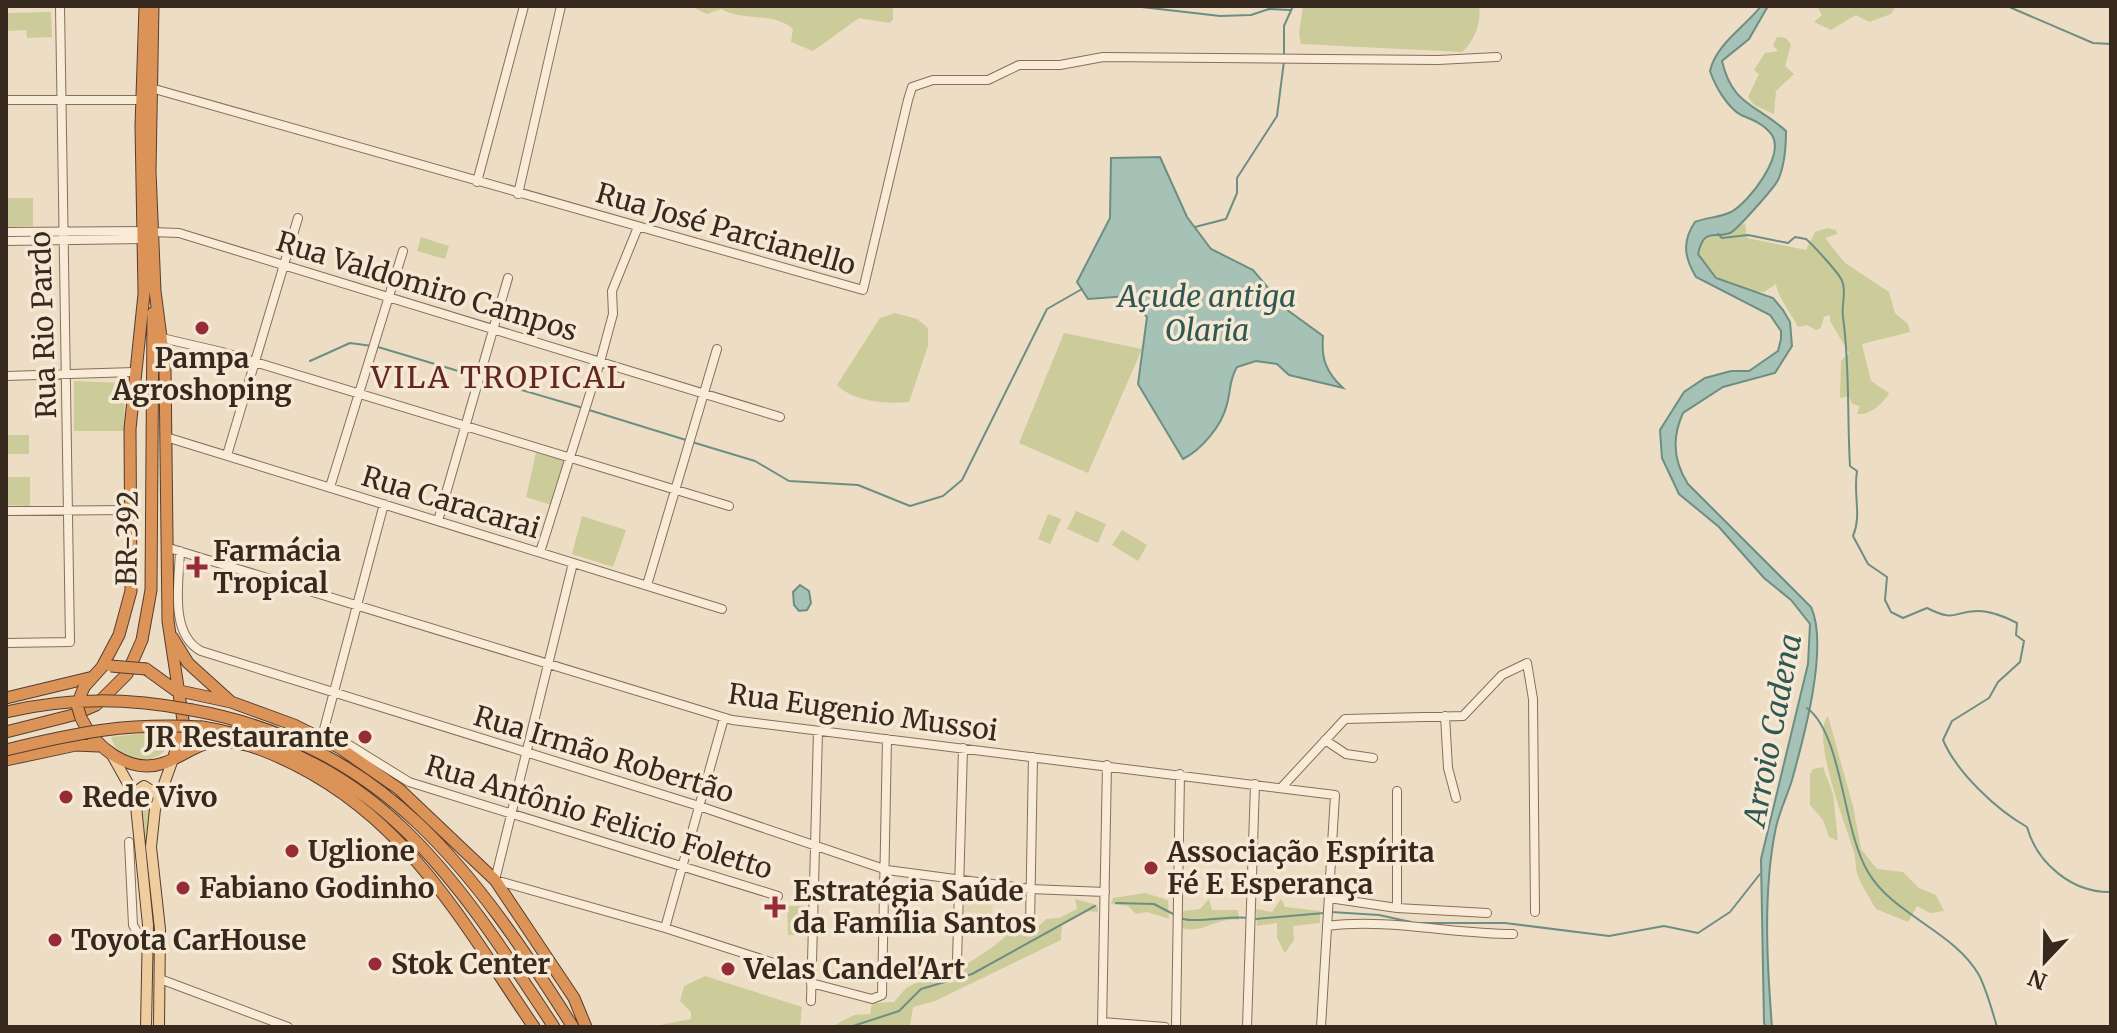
<svg xmlns="http://www.w3.org/2000/svg" width="2117" height="1033" font-family="Merriweather,serif">
<rect width="100%" height="100%" fill="#edddc5"/>
<path fill="#e3d6b2" d="M965,901L993,903L992,915L964,912Z"/>
<path fill="#cbcc99" d="M690,6H893V20L889,23L859,18L813,51L791,42L793,29C773,11 743,22 721,9L707,14Z
M1303,6H1479C1482,22 1474,42 1462,52L1301,44L1299,33Z
M1817,6H1896L1891,14L1869,22L1856,15L1831,30L1814,22L1822,15Z
M51,12L52,37L27,38L26,30L6,31V13Z
M1777,37L1786,38L1791,45L1785,66L1794,74L1776,91L1774,114L1754,105L1748,97L1759,74L1754,70L1765,53L1778,51L1773,45Z
M6,198H33V226L6,227Z
M1745,223L1747,238L1806,250L1815,232L1827,228L1836,230L1837,234L1825,238L1845,263L1889,292L1895,313L1908,324L1910,332L1862,344L1871,381L1889,393C1883,404 1869,416 1857,414L1860,406L1852,404L1849,396L1840,398L1841,361L1849,353L1830,321V315L1824,317L1821,328L1816,330L1807,325L1798,327C1791,313 1779,300 1776,284L1764,292C1737,291 1710,280 1698,254C1703,233 1711,237 1727,233C1732,232 1740,225 1745,223Z
M421,237L449,246L445,259L417,251Z
M895,313L917,319L928,328V346L909,402C886,404 854,402 837,385L880,318Z
M1064,333L1142,349L1088,473L1019,443Z
M74,381L124,383L125,431H74Z
M6,435H29V454H6Z
M536,453L564,460L551,505L526,497Z
M6,477H30V506L6,505Z
M1076,511L1106,524L1098,543L1067,529Z
M1048,514L1061,519L1050,544L1038,539Z
M582,516L626,530L613,567L572,554Z
M1122,530L1147,545L1138,561L1112,545Z
M1828,716L1853,806L1861,849L1877,869L1903,872L1919,888L1936,895L1944,911L1930,913L1917,906L1908,922L1876,909C1870,899 1863,888 1858,876C1855,868 1856,859 1854,852C1846,826 1810,735 1828,716Z
M146,733H179C164,763 123,776 111,737Z
M1823,767L1833,794L1838,841L1829,837L1823,820L1810,805V774L1813,769Z
M143,792L155,797L147,837L157,961H153L150,895L139,795Z
M1145,893L1168,900L1169,919L1147,912L1136,914L1128,906L1111,904L1113,898Z
M1075,899L1097,905L1098,912L1083,911L1062,925L1061,940L935,1001L913,1007L910,1027H831L854,1015L870,1014L872,1003L894,1002L906,988L916,983L918,972C922,972 925,975 929,977C945,982 998,945 1009,933C1024,932 1036,931 1046,919L1059,918L1077,909Z
M1209,899L1212,910H1238L1239,920C1219,916 1199,935 1182,928L1183,911L1200,909Z
M1281,899L1285,907L1320,911V923L1293,926L1294,940L1285,953L1277,938V923L1257,926L1256,909L1272,912Z
M787,906H803L804,934L788,935Z
M705,976L802,1007L800,1027H650L691,1019V1012L680,1001L684,986Z"/>
<path fill="#a6c1b6" stroke="#6d8f83" stroke-width="2" d="M1761,6H1768L1749,39L1722,61C1732,105 1756,104 1786,131C1786,147 1785,165 1778,180C1774,188 1736,231 1730,233C1713,239 1704,227 1698,254L1716,278L1773,298L1783,310L1790,322L1792,346L1775,373L1723,387L1683,413C1672,437 1673,461 1688,484L1811,607C1829,646 1804,737 1792,780C1787,797 1778,814 1775,832C1763,894 1767,964 1772,1027H1766L1764,1023L1761,859L1808,664L1810,624L1791,600L1764,578L1719,527L1679,494L1662,458L1660,430L1684,392L1705,378L1731,371H1749L1778,351L1781,339V331L1770,315L1696,277C1684,257 1682,241 1695,222C1707,217 1719,218 1731,212C1749,202 1785,156 1772,135C1764,124 1753,120 1741,115C1727,107 1715,86 1710,71C1716,44 1744,28 1761,6Z
M1160,157L1187,217L1211,249L1253,270L1286,309L1323,336C1321,359 1326,372 1343,388L1289,375L1277,364L1256,361L1237,367C1229,380 1231,390 1227,404C1222,426 1201,450 1183,459L1138,384L1147,317L1128,296L1088,299L1077,282L1110,218L1111,158Z
M800,585L809,591L811,603L807,610L799,611L794,605L793,592Z"/>
<g fill="none" stroke-linecap="round" stroke-linejoin="round">
<path stroke="#6d8f83" stroke-width="2" d="M1133,6L1220,16L1251,15L1269,9L1290,10
M2007,6L2093,43L2111,44
M1284,55V26L1293,6
M1195,227L1226,219L1237,193V178L1277,116L1284,61
M1718,234L1722,238L1748,235L1788,243L1795,237L1806,239C1812,244 1840,274 1842,281C1847,292 1841,305 1843,317C1850,367 1847,416 1850,466L1857,471C1853,495 1862,515 1853,536L1868,564L1887,577L1885,600L1891,612L1903,618L1927,608C1957,623 1952,611 1978,611C1992,611 2005,617 2017,623L2016,635L2024,641L2020,662L1998,682L1989,698L1952,721L1943,740C1957,773 1997,810 2027,827C2037,863 2072,893 2111,892
M378,347L475,376
M310,361L350,343L372,346
M481,378L583,408
M589,410L686,440
M692,442L755,461L789,481L858,485L910,506L943,496L962,480L1047,309L1082,289
M1807,708C1843,735 1842,829 1868,872C1893,915 1954,931 1979,975C1987,991 1992,1010 1997,1027
M1116,903L1154,904L1175,915
M1331,912L1379,915L1411,922
M1181,918C1193,924 1231,915 1249,918
M1256,919L1324,913
M1422,923H1505L1609,936L1664,926L1698,933L1730,912L1760,874
M850,1027L899,1011L921,989L972,974L1095,906"/>
<g stroke="#886e5b" stroke-width="10">
<path id="minor" d="M151,88L863,290L908,100L912,87L933,80H988L1019,65H1060L1103,57L1438,60L1497,57
M6,100H142
M477,182L524,6
M518,194L561,6
M6,232L143,231
M152,232L179,233L780,417
M6,241L143,239
M162,338L222,352L729,506
M6,376L134,372
M166,437L722,609
M227,455L298,218
M330,487L403,251
M6,511L131,510
M438,521L508,278
M169,548L732,720L1335,795L1321,1027
M180,551C179,582 169,634 201,651L699,806L887,870L1030,889L1105,892
M540,552L600,362L613,314L612,291L638,227
M573,563L495,880L665,928L811,975
M647,585L717,349
M6,643L70,642L60,6
M1445,716L1448,768L1456,798
M325,730L409,782L778,896
M323,733L384,504
M1325,740L1346,754L1373,758
M1281,788L1345,719L1463,716L1502,675L1527,663L1533,699L1535,912
M1397,791V908
M129,842L133,925L147,950
M1329,898L1397,908L1487,913
M1030,925L1033,757
M1327,926C1388,918 1452,934 1513,934
M665,928L724,718
M957,961L963,748
M160,979L288,1027
M811,983L872,999L882,995L887,739
M811,1001L818,731
M1102,1022L1165,1027
M1102,1027L1107,765
M1176,1027L1180,774
M1247,1027L1255,784"/>
</g>
<g stroke="#563d2f" stroke-width="12">
<path id="major" d="M112,755L135,796L148,925L146,1027
M134,793L144,786L160,796
M159,1027L160,929L151,847L155,809L173,759"/>
</g>
<g stroke="#563d2f" stroke-width="13">
<path id="highway" d="M153,6L150,171L155,291L165,368L168,621L184,727L173,759
M172,637L188,663L230,701
M146,669L175,690L231,702L294,725L340,748L399,789L495,880L574,998L586,1027
M84,687L102,667L119,635L131,591L130,429L144,294L141,126L145,6
M6,698L89,678
M192,710C385,745 474,871 573,1027
M81,718C95,747 129,775 164,763C179,758 193,747 208,743C226,739 246,744 262,750C399,803 457,914 534,1027
M202,727C381,757 461,886 554,1027
M6,732L73,715L96,705L127,674L142,640L151,590L153,313
M6,760L76,745L98,746"/>
</g>
<use href="#minor" stroke="#f8ebd8" stroke-width="8"/>
<use href="#major" stroke="#f0cd9e" stroke-width="10"/>
<use href="#highway" stroke="#db9357" stroke-width="11"/>
<g stroke="#563d2f" stroke-width="13" stroke-linecap="butt">
<path id="highway-bridge" d="M111,666L146,669
M6,712C70,697 128,698 192,710
M81,718L77,705L84,687
M6,750C80,732 125,723 202,727"/>
</g>
<use href="#highway-bridge" stroke="#db9357" stroke-width="11"/>
</g>
<g fill="#962c38" stroke="#f5e8d4" stroke-width="3">
<circle cx="202" cy="328" r="8"/>
<path d="M193 555h8v8h8v8h-8v8h-8v-8h-8v-8h8z"/>
<circle cx="365" cy="737" r="8"/>
<circle cx="66" cy="797" r="8"/>
<circle cx="292" cy="851" r="8"/>
<circle cx="1151" cy="868" r="8"/>
<circle cx="183" cy="888" r="8"/>
<path d="M771 895h8v8h8v8h-8v8h-8v-8h-8v-8h8z"/>
<circle cx="55" cy="940" r="8"/>
<circle cx="375" cy="964" r="8"/>
<circle cx="728" cy="969" r="8"/>
</g>
<g text-anchor="middle" stroke-width="7" stroke-linejoin="round" paint-order="stroke">
<g font-size="28" fill="#38291f" stroke="#f5e8d4">
<text transform="translate(726 229) rotate(16)" y="10">Rua José Parcianello</text>
<text transform="translate(427 286) rotate(17)" y="10">Rua Valdomiro Campos</text>
<text transform="translate(43 325) rotate(-92)" y="10">Rua Rio Pardo</text>
<text transform="translate(451 502) rotate(17)" y="10">Rua Caracarai</text>
<text transform="translate(127 538) rotate(-89)" y="10">BR-392</text>
<text transform="translate(863 712) rotate(8)" y="10">Rua Eugenio Mussoi</text>
<text transform="translate(604 754) rotate(17)" y="10">Rua Irmão Robertão</text>
<text transform="translate(599 817) rotate(17)" y="10">Rua Antônio Felicio Foletto</text>
</g>
<g font-size="28" font-weight="bold" fill="#38291f" stroke="#f5e8d4" text-anchor="start">
<text x="202" y="368" text-anchor="middle">Pampa<tspan x="202" dy="32">Agroshoping</tspan></text>
<text x="213" y="561">Farmácia<tspan x="213" dy="32">Tropical</tspan></text>
<text x="349" y="747" text-anchor="end">JR Restaurante</text>
<text x="82" y="807">Rede Vivo</text>
<text x="308" y="861">Uglione</text>
<text x="1167" y="862">Associação Espírita<tspan x="1167" dy="32">Fé E Esperança</tspan></text>
<text x="199" y="898">Fabiano Godinho</text>
<text x="793" y="901">Estratégia Saúde<tspan x="793" dy="32">da Família Santos</tspan></text>
<text x="71" y="950">Toyota CarHouse</text>
<text x="391" y="974">Stok Center</text>
<text x="744" y="979">Velas Candel'Art</text>
</g>
<g font-size="30" font-style="italic" fill="#2e5851" stroke="#f5e8d4">
<text x="1207" y="307">Açude antiga<tspan x="1207" dy="34">Olaria</tspan></text>
<text transform="translate(1773 730) rotate(-79)" y="10">Arroio Cadena</text>
</g>
<g font-size="30" letter-spacing="2" fill="#64261f" stroke="#f5e8d4">
<text x="499" y="388">VILA TROPICAL</text>
</g>
</g>
<rect width="2117" height="1033" fill="none" stroke="#38291f" stroke-width="16"/>
<g transform="translate(2045 961) rotate(202)" stroke="#f5e8d4" stroke-width="6" paint-order="stroke">
<path d="M0-6L14 30L0 20L-14 30Z" fill="#38291f"/>
<text y="-12" font-size="22" font-weight="bold" text-anchor="middle" fill="#38291f">N</text>
</g>
</svg>
